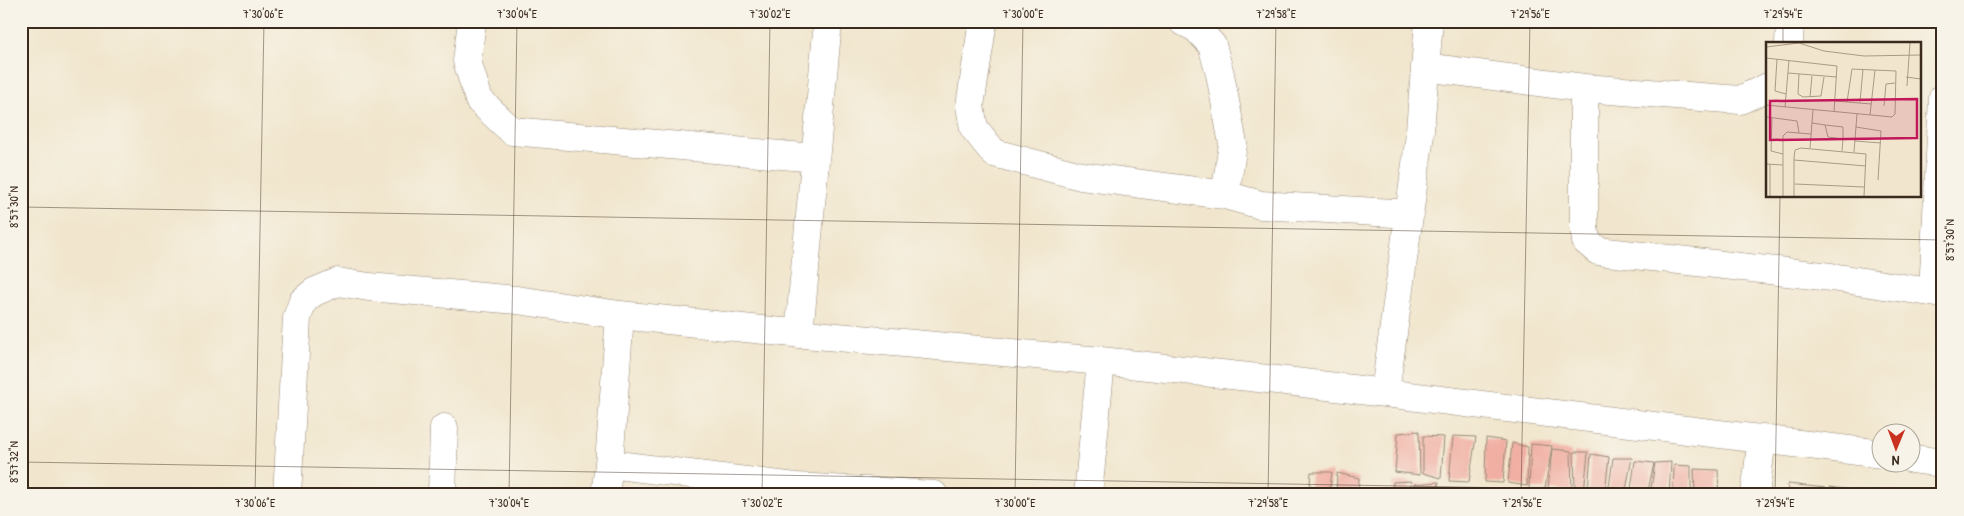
<svg xmlns="http://www.w3.org/2000/svg" width="1964" height="516" font-family="'Patrick Hand',sans-serif">
<rect width="100%" height="100%" fill="#f7f3e8"/>
<filter id="ink" filterUnits="userSpaceOnUse"><feTurbulence type="fractalNoise" baseFrequency=".02" numOctaves="2"/><feDisplacementMap in="SourceGraphic" scale="10" xChannelSelector="R" yChannelSelector="G"/><feConvolveMatrix kernelMatrix="1 2 1 2 8 2 1 2 1" color-interpolation-filters="sRGB"/></filter>
<filter id="wash" filterUnits="userSpaceOnUse"><feTurbulence type="fractalNoise" baseFrequency=".0096" numOctaves="4" result="noise"/><feDisplacementMap in="SourceGraphic" scale="20" xChannelSelector="R" yChannelSelector="G"/><feGaussianBlur stdDeviation="1.12" result="paint"/><feColorMatrix in="noise" values="0 0 0 0 0 0 0 0 0 0 0 0 0 0 0 0 0 1.4 0 .05"/><feComposite in="paint" operator="in"/></filter>
<g filter="url(#wash)">
<rect width="100%" height="100%" fill="#f1e6cd"/>
<g id="blocks">
<path fill="#f1afa3" d="M1419,431L1420,475L1395,472L1398,433Z
M1423,436L1444,437L1441,478L1423,473Z
M1453,436L1476,437L1469,482L1449,481Z
M1486,438L1506,441L1503,483L1485,482Z
M1512,443L1528,447L1527,486L1508,483Z
M1531,444L1552,446L1545,489H1529Z
M1552,449L1571,451L1572,491L1548,489Z
M1574,452H1588L1584,493L1575,492Z
M1591,454L1609,457L1605,493L1588,490Z
M1613,458H1632L1625,495H1608Z
M1635,461L1654,463L1647,495H1630Z
M1671,462L1669,495H1650L1655,463Z
M1674,465L1691,466V495H1673Z
M1694,469L1718,470L1719,495H1695Z
M1311,472H1332L1329,495H1309Z
M1337,473L1359,478L1358,495H1336Z
M1411,481L1409,495H1392L1393,482Z
M1439,482L1437,495H1413L1414,484Z
M1788,484L1826,488L1825,495H1787Z
M1830,487L1865,492L1864,495H1830Z
M1447,490L1489,493V495H1447Z"/>
</g>
</g>
<g filter="url(#ink)">
<use href="#blocks" fill-opacity="0" stroke="#968876" stroke-width="1"/>
<g fill="none" stroke-linecap="round" stroke-linejoin="round">
<g stroke="#968876" stroke-width="29">
<path id="minor" d="M472,21L467,61L479,100L512,131L815,158
M983,21L970,106L974,128L994,153L1081,176L1225,195
M1182,21L1196,28L1212,45L1220,74L1233,144L1225,195L1261,205L1410,214
M1789,44L1790,21
M1425,67L1584,88L1740,100L1768,87
M1584,88V226L1586,241L1598,251L1831,277L1943,294
M1933,292L1943,98
M799,334L828,21
M1385,392L1419,142L1429,21
M1912,459L1943,463
M609,464L796,487L934,495
M287,495L297,318L303,301L314,292L338,282L369,287L517,300L620,315L772,331L1101,361L1295,382L1882,454
M442,495L444,428
M605,495L609,464L620,315
M1088,495L1101,361
M1755,495L1762,438"/>
</g>
<use href="#minor" stroke="#fff" stroke-width="28"/>
</g>
</g>
<path fill="none" stroke="#3b2a1e" stroke-width="1" stroke-opacity="0.45" d="M1783,44V21M21,207L1943,240M21,462L1921,495M255,495L264,21M509,495L517,21M762,495L770,21M1015,495L1023,21M1268,495L1276,21M1521,495L1530,21M1775,495L1780,196"/>
<g transform="translate(1766 42)">
<rect width="155" height="155" fill="#f1e6cd"/>
<path fill="none" stroke="#a89b87" stroke-width="1" d="M0,5L33,1L58,9L98,14L155,13M0,16L71,24L68,70M11,17L9,49L20,52M22,31L71,35M33,32L32,52L37,55L55,54L58,35M140,35L155,37M141,44L144,1M44,55L46,34M69,59L105,62M94,60L97,27M0,63L126,75L129,72L130,29L86,27L81,60M118,64L120,42L129,41M19,65L23,18M104,73L109,28M1,75L31,79L33,91M6,76L5,109L17,112M46,81L59,83L62,95L77,97L76,109M59,83L77,85V97M90,85L115,89L112,138M89,99L115,101M44,106L47,68M88,110L91,72M28,118L100,124M0,122L17,123M4,122V154M29,142L98,145M17,154V94L21,90L45,92M28,154V116L29,108L35,106L100,112L98,154"/>
<path fill="#c2185b" fill-opacity="0.15" stroke="#c2185b" stroke-width="2.5" d="M151,57V96L4,98V59Z"/>
<rect width="155" height="155" fill="none" stroke="#3b2a1e" stroke-width="2.5"/>
</g>
<rect width="1964" height="516" fill="none" stroke="#f7f3e8" stroke-width="55"/>
<g transform="translate(1896 448) rotate(181)"><circle r="24" fill="#f7f3e8" stroke="#aca397"/>
<path d="M0-4L9 19L0 12L-9 19Z" fill="#c8321e"/>
<text y="-8" font-size="14" font-weight="bold" text-anchor="middle" fill="#3b2a1e">N</text>
</g>
<rect x="28" y="28" width="1908" height="460" fill="none" stroke="#3b2a1e" stroke-width="2"/>
<g font-size="12" text-anchor="middle" fill="#3b2a1e">
<text x="263" y="18">7°30'06"E</text>
<text x="517" y="18">7°30'04"E</text>
<text x="770" y="18">7°30'02"E</text>
<text x="1023" y="18">7°30'00"E</text>
<text x="1276" y="18">7°29'58"E</text>
<text x="1530" y="18">7°29'56"E</text>
<text x="1783" y="18">7°29'54"E</text>
<text transform="translate(14 207) rotate(-90)" y="4">8°57'30"N</text>
<text transform="translate(1950 240) rotate(-90)" y="4">8°57'30"N</text>
<text transform="translate(14 462) rotate(-90)" y="4">8°57'32"N</text>
<text x="255" y="507">7°30'06"E</text>
<text x="509" y="507">7°30'04"E</text>
<text x="762" y="507">7°30'02"E</text>
<text x="1015" y="507">7°30'00"E</text>
<text x="1268" y="507">7°29'58"E</text>
<text x="1522" y="507">7°29'56"E</text>
<text x="1775" y="507">7°29'54"E</text>
</g>
</svg>
